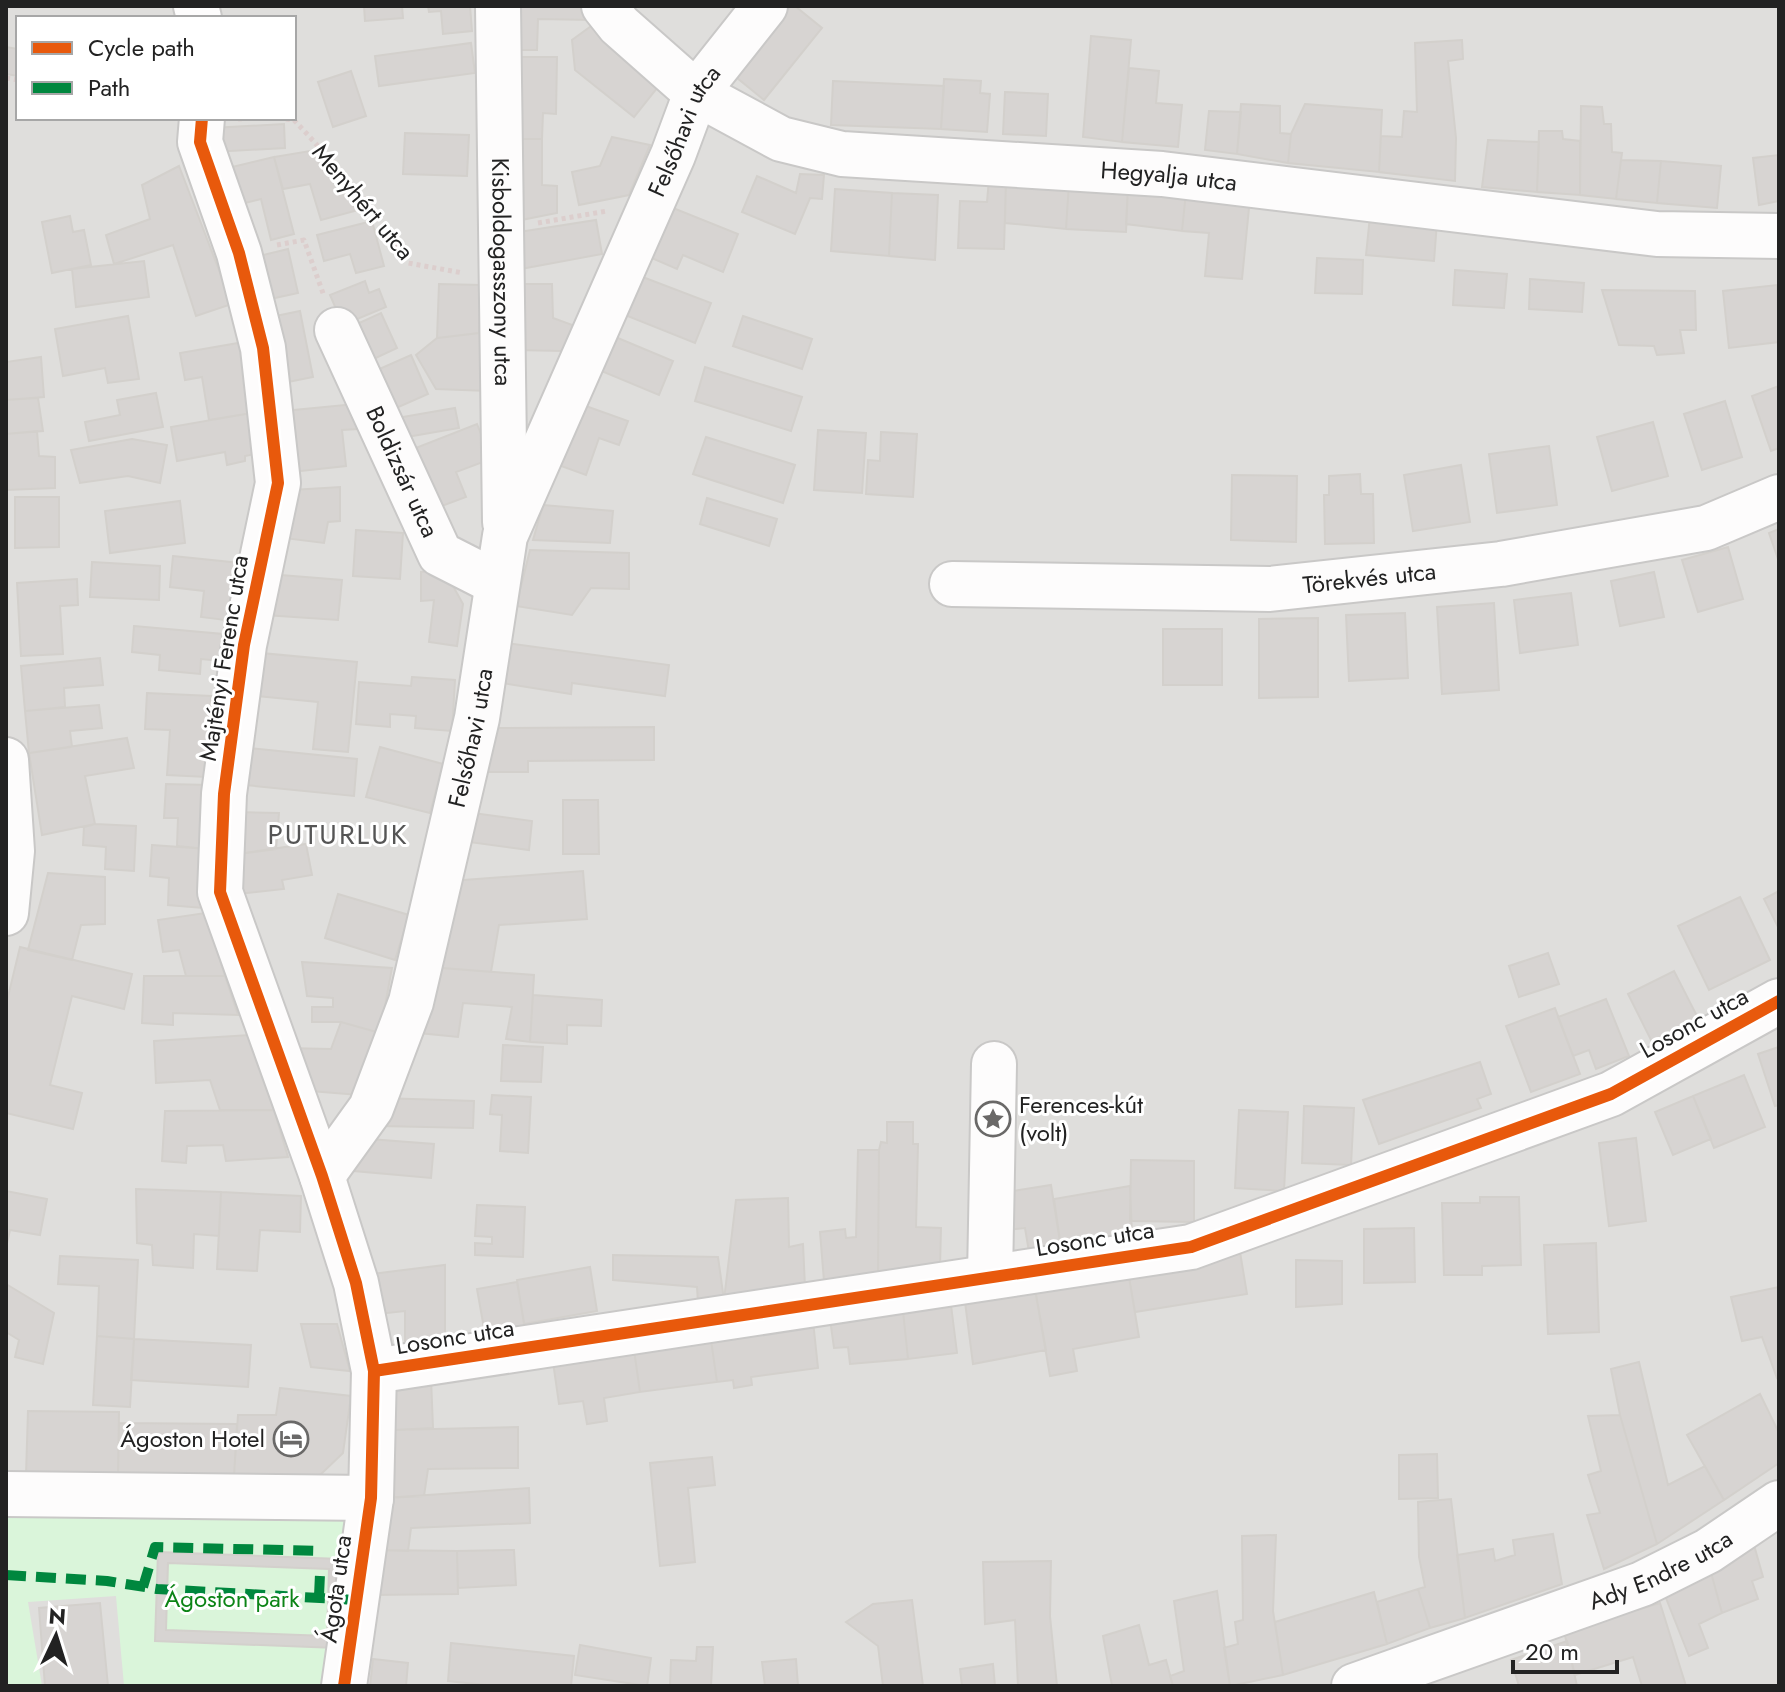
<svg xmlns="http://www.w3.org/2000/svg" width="1785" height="1692" font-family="Jost,sans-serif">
<rect width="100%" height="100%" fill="#f0eeeb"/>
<path fill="#dfdedc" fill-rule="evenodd" d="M6,6H1779V1686H6ZM18,18H294V118H18Z"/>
<path fill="#daf5da" d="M6,1513H360L337,1686H124L116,1596L28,1602L42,1686H6Z"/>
<path fill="#d7d4d2" stroke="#d3d0cc" stroke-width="2" fill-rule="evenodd" d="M364,6H402L403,18L365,21Z
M428,6H470L472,31L443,34L441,11L429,12Z
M503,6H584L592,20L538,19L537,50H502Z
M786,6H795L822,28L764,100L731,73Z
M594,24L661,83L634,117L575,70L572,40Z
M1091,36L1131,40L1122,142L1083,137Z
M1462,40L1463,59L1448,61L1456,138L1455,181L1379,172L1381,136L1402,137L1404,111L1417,112L1415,43Z
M471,43L475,73L379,86L375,56Z
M6,47L18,49V76L6,74Z
M508,57H557L556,114L543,113L542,139H507Z
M1129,68L1159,71L1156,103L1182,105L1178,147L1122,142Z
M351,71L366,116L333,127L318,82Z
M944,79L981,81L980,93L990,94L987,132L941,129Z
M833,81L944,86L941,129L831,125Z
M1005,92L1048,94L1046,136L1003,134Z
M1241,104L1280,106V133L1291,134L1288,163L1237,154Z
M1305,104L1382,110L1379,172L1288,163L1291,134Z
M1581,106L1602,107L1604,124H1611L1612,152L1622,153L1616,199L1580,195Z
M1209,111L1241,112L1237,154L1205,150Z
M284,124L285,148L213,152L212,128Z
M1539,131H1562L1563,139L1580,141V195L1537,192Z
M405,133L469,135L467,176L403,174Z
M612,137L650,145L629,195L579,205L572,172L600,166Z
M507,139H542V185L557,186V213L506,223Z
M1488,140L1539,142L1537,192L1482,187Z
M310,151L362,209L321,220L310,184L283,189L274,157Z
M1779,155V201L1759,205L1753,158Z
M274,157L294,234L271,240L261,199L233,206L224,169Z
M1621,160L1661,161L1657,203L1616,199Z
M1661,161L1721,166L1717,208L1657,203Z
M179,166L232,304L196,316L173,245L114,264L106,235L150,219L142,185Z
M800,174L824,175L822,199L810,198L795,234L742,212L757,176L796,193Z
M989,179H1006L1004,249L958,248L960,201L987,202Z
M1006,179L1069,183L1066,229L1005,223Z
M1069,183L1128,187L1126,232L1066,229Z
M1128,187L1186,192L1182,231L1126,224Z
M835,189L892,193L889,256L831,251Z
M1186,192L1250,198L1242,279L1205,276L1209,233L1182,231Z
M892,193L938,195L935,260L889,256Z
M668,206L738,234L723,272L683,255L677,269L647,256Z
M70,216L73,232L84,230L91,265L52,273L42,222Z
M1370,216L1437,222L1434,261L1366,255Z
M596,220L602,254L510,271L507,234Z
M372,221L384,266L356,273L350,254L324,261L317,235Z
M288,249L298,293L261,301L251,258Z
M1317,258L1363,260L1362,294L1315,293Z
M144,261L149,297L76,307L72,269Z
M1455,270L1507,274L1504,308L1453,305Z
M640,276L711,303L695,343L625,315Z
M1530,279L1584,283L1582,312L1529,309Z
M365,281L369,293L379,289L386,307L343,325L330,295Z
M439,284L481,285L479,333L437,338Z
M516,284H552L553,318L575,326L563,351L516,350Z
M1777,285L1779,342L1729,348L1723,291Z
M1602,290L1695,291L1696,330H1680L1684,353L1657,355L1654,346L1619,345Z
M300,311L313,377L278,384L266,318Z
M381,313L397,348L361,365L346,329Z
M128,316L139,379L108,383L105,368L63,376L55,329Z
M743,316L812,339L802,369L733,346Z
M479,333L490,353L488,391L436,389L416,355L437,338Z
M613,336L673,361L659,395L599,370Z
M244,342L257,412L209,420L202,377L185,380L180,353Z
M411,355L428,394L385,413L368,374Z
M41,357L44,397L6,400V362Z
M705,367L802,397L791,431L695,401Z
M1779,386V448L1771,451L1752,396Z
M156,393L163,427L89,441L85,422L120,415L117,400Z
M38,398L43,431L6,434V400Z
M1725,401L1742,457L1702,470L1684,414Z
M355,404L358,429L342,430L346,466L292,472L284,411Z
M583,405L628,421L619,445L599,438L586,475L561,466Z
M455,408L459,428L395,439L391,419Z
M257,412L264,452L245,456V461L227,465L225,452L177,461L171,427Z
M1653,422L1668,476L1612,491L1597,437Z
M477,424L491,459L456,472L466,497L431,510L408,451Z
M818,430L866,433L862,493L814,490Z
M37,431L39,456L55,457V488L6,490V434Z
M881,432L917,434L913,497L866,494L868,460L880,461Z
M706,437L795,465L783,503L693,474Z
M132,439L167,445L160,483L128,476L80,483L71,450Z
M1549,446L1557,505L1497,513L1489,454Z
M1461,465L1470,522L1413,531L1404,475Z
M1360,474L1361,494H1373L1374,543L1325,544L1324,495H1329V476Z
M1232,475L1297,476L1296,542L1231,540Z
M340,487V521L328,522L324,543L284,538L292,490Z
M15,497H59V547L15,548Z
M707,498L777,519L769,546L700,524Z
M180,501L185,543L110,553L105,511Z
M543,505L613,511L610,543L533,540Z
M1779,529V562L1769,533Z
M356,530L403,533L400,579L353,576Z
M1728,547L1743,599L1698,612L1682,560Z
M530,550L629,553V589L591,588L572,615L516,606Z
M173,556L240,563L233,621L201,617L204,591L170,587Z
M92,562L160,566L159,600L90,597Z
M444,570L463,604L457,646L429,642L434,600L421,601V572Z
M1654,572L1664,617L1620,626L1611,581Z
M268,574L342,580L338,620L265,615Z
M77,579L78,605L60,606L63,654L21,656L17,583Z
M1571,593L1578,645L1520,653L1514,600Z
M1494,603L1499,690L1442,694L1437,607Z
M1405,613L1408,678L1349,681L1346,615Z
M1318,618V697L1259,698V619Z
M134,626L223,634L221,661L201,659L200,674L159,670L160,655L132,652Z
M1163,629H1222V685H1163Z
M507,643L669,665L665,696L572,683L571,694L502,683Z
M250,652L357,662L348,752L313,749L318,702L246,695Z
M100,658L103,685L64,688L65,707L25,711L21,666Z
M412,677L455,680L452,731L415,728L416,716L390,714V727L356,724L359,682L411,686Z
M147,693L211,696L207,777L167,775L170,730L145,729Z
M99,705L102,728L70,731L72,747L29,753L25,711Z
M654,727V760L528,761V772H482L494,728Z
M127,738L134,768L85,776L95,824L42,835L29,753Z
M238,747L357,759L354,796L235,784Z
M380,747L443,764L430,813L366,797Z
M166,784L209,785L207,849L177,846L178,818H164Z
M563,800H598L599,854H563Z
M235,812L279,813L276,849L231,855Z
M473,813L532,821L529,850L469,842Z
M95,824L136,826L134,871L105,869L106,847L83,845L84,827Z
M306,844L312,875L282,880L284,889L238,894L231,855Z
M152,845L207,849L203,908L168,905L169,878L150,876Z
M583,871L587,919L499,925L491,972L430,967L451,881Z
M48,873L105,877V924L81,925L72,960L28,950Z
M1779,891V929L1764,899Z
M338,894L409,915L395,960L325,938Z
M1740,897L1770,960L1709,990L1678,926Z
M205,913L225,976H186L179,950L163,952L158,920Z
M20,947L132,974L124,1009L72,996L50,1085L82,1093L73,1129L6,1113V1005Z
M1548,953L1559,984L1519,997L1509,966Z
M302,962L392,968L380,1033L341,1022H312V1007H333V998L307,996Z
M430,967L534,975L530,1042L506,1039L512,1007L463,1003L458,1037L419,1033Z
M1674,971L1699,1020L1653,1044L1628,994Z
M144,976H225L238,1015L173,1013V1025L142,1023Z
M533,995L602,1000L601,1026L567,1025V1044L530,1042Z
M1606,999L1629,1056L1596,1069L1589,1050L1573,1056L1558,1017Z
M1555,1008L1580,1074L1531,1092L1506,1026Z
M341,1022L380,1033L359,1095L298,1090L285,1048L331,1049Z
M250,1035L274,1110H220L210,1080L156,1083L154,1041Z
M503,1045L543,1047L541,1082L501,1081Z
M1779,1047V1105L1775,1106L1758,1054Z
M1480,1062L1491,1094L1477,1099L1481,1108L1379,1144L1363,1100Z
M1744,1075L1765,1127L1714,1148L1693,1096Z
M492,1095L531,1097L528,1153L500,1151L502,1115L490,1114Z
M1693,1096L1711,1139L1673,1155L1655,1112Z
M381,1098L474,1101L473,1128L380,1126Z
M1304,1106L1354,1108L1351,1165L1302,1163Z
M274,1110L288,1157L226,1161L223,1145L187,1146L186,1163L162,1161L165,1111Z
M1239,1110L1288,1112L1284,1191L1235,1188Z
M887,1122H913V1144H918L916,1227L941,1228L940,1266L878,1274L879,1150L881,1142L887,1143Z
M356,1138L434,1144L431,1178L354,1171Z
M1636,1138L1646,1221L1609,1226L1599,1143Z
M858,1150H879L878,1274L824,1281L820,1232L845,1229L846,1238L856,1237Z
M1131,1160L1194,1161V1222L1130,1221Z
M1051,1185L1061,1248L1029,1252L1025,1228L1007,1230L1003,1202L1014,1201L1013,1191Z
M1130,1186L1132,1235L1061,1248L1054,1199Z
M136,1189L221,1192L219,1236L194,1234L193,1268L153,1265L152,1245L137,1243Z
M6,1191L47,1199L40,1235L10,1230L6,1248Z
M221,1192L301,1196L300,1232L260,1230L257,1271L217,1269Z
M1480,1197H1519L1521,1265L1482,1266V1275H1444L1442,1203H1480Z
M788,1198L789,1247L803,1244L805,1287L724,1300L736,1200Z
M477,1205L525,1207L523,1257L475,1255V1243L492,1244V1237L475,1236Z
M1414,1228L1415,1282L1364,1283V1229Z
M1596,1243L1599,1332L1548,1334L1544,1245Z
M1240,1252L1247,1294L1135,1312L1128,1271Z
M613,1255L718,1257L724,1300L698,1303L697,1287L613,1280Z
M60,1256L138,1260L134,1339L97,1336L99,1286L58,1284Z
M1296,1260L1342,1261V1304L1296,1307Z
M445,1265V1336L405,1343V1311L369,1315L363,1275Z
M590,1267L597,1311L524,1324L517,1280Z
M1128,1271L1139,1337L1073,1349L1077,1371L1050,1376L1035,1289Z
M517,1282L525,1328L485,1334L477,1289Z
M6,1284L54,1313L43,1364L15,1357L19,1340L6,1332Z
M1779,1287V1377L1777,1378L1762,1337L1742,1341L1731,1297Z
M1035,1289L1046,1350L973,1364L965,1302Z
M951,1305L957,1353L908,1359L903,1311Z
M903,1311L908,1359L850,1364L848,1347L834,1348L830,1319Z
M813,1321L818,1368L751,1377L752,1385L734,1388L733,1380L717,1382L710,1333Z
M301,1324H337L350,1371L311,1367Z
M710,1333L717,1382L640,1392L633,1343Z
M97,1336L134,1339L130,1407L93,1405Z
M134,1339L251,1345L248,1387L131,1380Z
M633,1343L640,1392L604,1398L607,1421L587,1424L583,1401L559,1404L552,1355Z
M1639,1362L1668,1485L1705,1466L1724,1500L1657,1544L1620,1415L1611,1369Z
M431,1378L433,1428L393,1430L391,1380Z
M280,1388L351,1396L343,1453L319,1476H234L238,1415H276Z
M1760,1394L1779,1433V1463L1724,1500L1687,1435Z
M28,1411L119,1412L118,1476L26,1475Z
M1620,1415L1657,1544L1604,1569L1587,1515L1600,1513L1588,1475L1601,1471L1588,1416Z
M119,1423L237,1424L234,1476H118Z
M518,1427V1468L428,1469L424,1496L385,1498L393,1430Z
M1437,1454L1438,1498L1399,1499V1455Z
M712,1457L715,1485L688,1488L695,1562L660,1566L650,1463Z
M529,1488L530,1523L411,1528L408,1551L378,1550L385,1498Z
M1451,1499L1465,1618L1430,1628L1418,1589L1425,1587L1419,1557L1418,1502Z
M1553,1534L1562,1584L1465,1618L1457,1555L1493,1549L1495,1561L1515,1555L1513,1540Z
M1276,1535L1273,1611L1283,1675L1230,1686L1224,1648L1238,1644L1235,1622L1243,1620L1242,1536Z
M1752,1538L1763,1577L1752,1581L1758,1599L1722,1613L1709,1565Z
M378,1550L457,1551L458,1594L371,1595Z
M514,1550L516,1585L458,1588L457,1551Z
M158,1552L340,1559L336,1648L155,1641ZM168,1563L329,1569L327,1636L166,1630Z
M1051,1561L1050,1616L1057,1686H1018L1015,1620L985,1624L983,1562Z
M1709,1565L1722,1613L1699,1624L1708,1648L1689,1656L1662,1588Z
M1418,1589L1430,1628L1387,1644L1377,1602Z
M1217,1591L1230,1686H1173L1170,1676L1184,1671L1174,1601Z
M1374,1592L1387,1644L1283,1675L1275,1622Z
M912,1600L923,1686H883L878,1646L846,1622L873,1604Z
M100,1603L108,1686H45L39,1608Z
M1660,1603L1686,1686H1642L1633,1657L1575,1675L1564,1632Z
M1139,1625L1149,1665L1166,1660L1173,1686H1112L1103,1636Z
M1567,1641L1577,1686H1519L1511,1660Z
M451,1643L574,1656L571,1686H495L448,1681Z
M580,1645L651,1658L647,1686L575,1675Z
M697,1647H713L711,1686H670L671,1660L696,1661Z
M373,1659L408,1663L406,1686H370Z
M796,1659L798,1686H765L762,1662Z
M993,1664L995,1686H962L960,1669Z"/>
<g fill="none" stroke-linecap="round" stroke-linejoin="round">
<g stroke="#c9c8c7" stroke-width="48">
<g id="minor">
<path d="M196,6L199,18"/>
<path id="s1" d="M498,6L505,522"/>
<path id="s2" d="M604,6L619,25L696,93L781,139L842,154L1162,174L1657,234L1779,236"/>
<path d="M202,118L200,142L239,253L263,348L278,483L244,645L224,794L220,892L322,1176L356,1283L374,1371L371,1498L344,1686"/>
<path id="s3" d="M337,330L440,554L497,583"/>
<path id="s4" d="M952,584L1270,589L1501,564L1706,528L1779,497"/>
<path d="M6,760L12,851L6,913"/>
<path id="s5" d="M322,1176L371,1108L411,1002L477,718L505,536L673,155L696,93L765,6"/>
<path d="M990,1277L994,1064"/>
<path d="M374,1371L1191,1247L1611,1094L1779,1001"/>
<path d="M6,1494L371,1498"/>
<path id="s6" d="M1354,1686L1642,1584L1708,1551L1779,1503"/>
</g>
</g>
<path stroke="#dccecd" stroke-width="5" stroke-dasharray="4 4" stroke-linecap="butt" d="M6,78L18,80
M278,118L294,120L308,135L362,196L408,263L463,273
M238,119L253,118
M538,223L607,211
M277,245L304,240L324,296"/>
<use href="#minor" stroke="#fdfcfc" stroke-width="44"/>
<path stroke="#00873e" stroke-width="10" stroke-dasharray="20 10" stroke-linecap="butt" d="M6,1575L107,1581L157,1589L356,1600
M143,1587L155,1547L321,1551
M319,1596L320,1574"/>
<g stroke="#fff" stroke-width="17">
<path id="cycleway" d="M202,118L200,142L239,253L263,348L278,483L244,645L224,794L220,892L322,1176L356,1283L374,1371L371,1498L344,1686
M374,1371L1191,1247L1611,1094L1779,1001"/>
</g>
<use href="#cycleway" stroke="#e8590c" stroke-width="12"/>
</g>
<defs>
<g id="sight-ring" transform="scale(1.8)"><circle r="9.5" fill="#fff" stroke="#6a6968" stroke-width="1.5"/><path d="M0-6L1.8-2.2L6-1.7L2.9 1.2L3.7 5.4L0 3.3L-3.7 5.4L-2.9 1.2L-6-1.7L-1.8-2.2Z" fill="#6a6968"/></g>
<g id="hotel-ring" transform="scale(1.8)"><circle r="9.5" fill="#fff" stroke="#6a6968" stroke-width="1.5"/><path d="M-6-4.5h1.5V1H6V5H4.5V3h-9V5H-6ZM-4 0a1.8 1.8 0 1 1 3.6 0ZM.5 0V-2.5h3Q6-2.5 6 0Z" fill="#6a6968"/></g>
</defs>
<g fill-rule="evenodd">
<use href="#sight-ring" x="993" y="1119"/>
<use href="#hotel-ring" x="291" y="1439"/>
</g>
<g text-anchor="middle" stroke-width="6" stroke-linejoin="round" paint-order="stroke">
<g font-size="24" fill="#222" stroke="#fff">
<text dy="8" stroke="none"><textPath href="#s5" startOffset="1116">Felsőhavi utca</textPath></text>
<text dy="8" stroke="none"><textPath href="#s2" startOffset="614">Hegyalja utca</textPath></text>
<text transform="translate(363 202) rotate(50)" y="8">Menyhért utca</text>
<text dy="8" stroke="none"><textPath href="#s1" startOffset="266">Kisboldogasszony utca</textPath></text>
<text dy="8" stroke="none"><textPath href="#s3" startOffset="156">Boldizsár utca</textPath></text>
<text dy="8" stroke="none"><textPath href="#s4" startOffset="418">Törekvés utca</textPath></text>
<text transform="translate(224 658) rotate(-81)" y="8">Majtényi Ferenc utca</text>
<text dy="8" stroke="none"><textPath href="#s5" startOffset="468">Felsőhavi utca</textPath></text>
<text transform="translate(1694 1023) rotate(-29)" y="8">Losonc utca</text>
<text transform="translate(1095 1239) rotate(-9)" y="8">Losonc utca</text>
<text transform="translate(455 1337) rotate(-9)" y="8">Losonc utca</text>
<text dy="8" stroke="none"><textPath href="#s6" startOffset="328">Ady Endre utca</textPath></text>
<text transform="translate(336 1589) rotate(-82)" y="8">Ágota utca</text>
</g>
<g font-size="24" fill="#222" stroke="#fff" text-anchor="start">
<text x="1019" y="1113">Ferences-kút<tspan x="1019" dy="28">(volt)</tspan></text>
<text x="265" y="1447" text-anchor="end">Ágoston Hotel</text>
</g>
<g font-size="24" fill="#0c8416" stroke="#fff">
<text x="232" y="1607">Ágoston park</text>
</g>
<g font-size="28" letter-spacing="2" fill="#555" stroke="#fff">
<text x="338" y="844">PUTURLUK</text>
</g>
</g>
<rect width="1785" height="1692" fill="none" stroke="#222222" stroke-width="16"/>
<rect x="16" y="16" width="280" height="104" fill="#ffffff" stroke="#a7a7a7" stroke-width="2"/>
<rect x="32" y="42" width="40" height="12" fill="#e8590c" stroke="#a7a7a7" stroke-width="2"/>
<text x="88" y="56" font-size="24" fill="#222222">Cycle path</text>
<rect x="32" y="82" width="40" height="12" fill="#00873e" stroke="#a7a7a7" stroke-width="2"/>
<text x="88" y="96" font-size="24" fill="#222222">Path</text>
<g transform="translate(56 1636) rotate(4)" stroke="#ffffff" stroke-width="6" paint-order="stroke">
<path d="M0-6L14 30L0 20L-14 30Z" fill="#222222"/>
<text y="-12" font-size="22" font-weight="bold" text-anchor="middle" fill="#222222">N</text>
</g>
<path d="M1513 1660v12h104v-12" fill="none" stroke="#222222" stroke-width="4"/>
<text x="1525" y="1660" font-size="24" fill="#222222" stroke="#ffffff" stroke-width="6" paint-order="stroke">20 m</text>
</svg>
